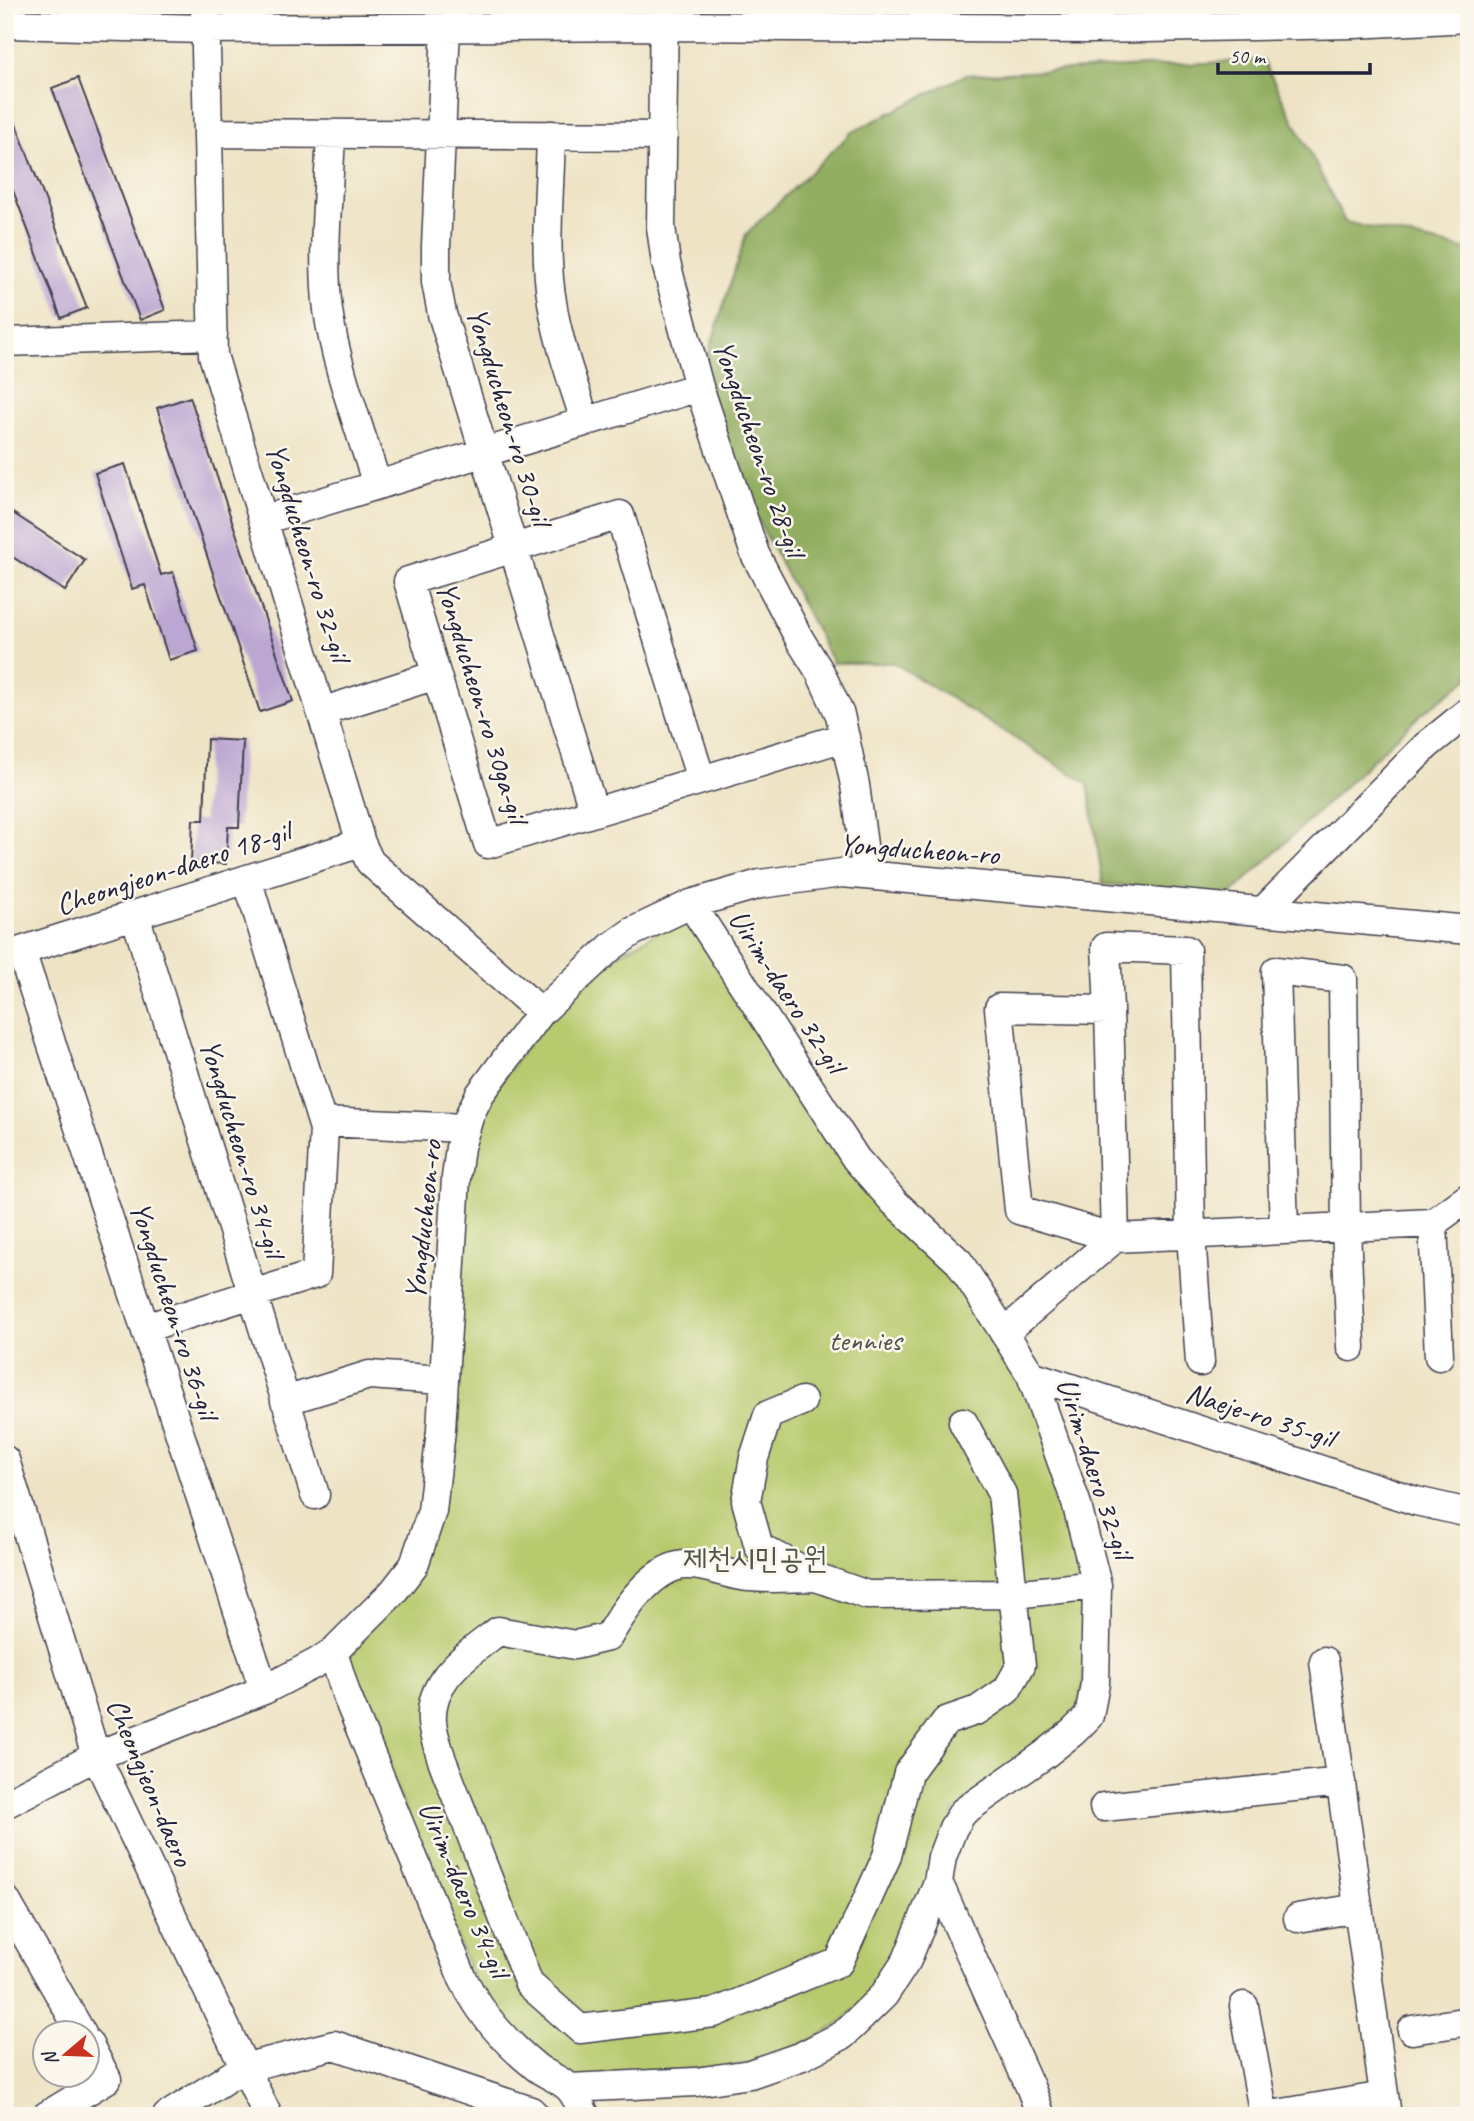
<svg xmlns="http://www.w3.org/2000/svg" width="1474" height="2121" font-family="Caveat,'Poor Story',sans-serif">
<rect width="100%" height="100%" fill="#fbf7ec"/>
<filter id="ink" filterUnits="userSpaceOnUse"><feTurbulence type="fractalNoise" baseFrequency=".0143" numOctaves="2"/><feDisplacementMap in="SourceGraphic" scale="14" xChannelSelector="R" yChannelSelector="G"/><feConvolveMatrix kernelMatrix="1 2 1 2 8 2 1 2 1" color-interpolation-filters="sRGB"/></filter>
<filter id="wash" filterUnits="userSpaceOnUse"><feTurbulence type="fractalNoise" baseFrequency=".00686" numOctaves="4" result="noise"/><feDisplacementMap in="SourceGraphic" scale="28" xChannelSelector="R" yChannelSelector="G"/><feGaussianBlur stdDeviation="1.57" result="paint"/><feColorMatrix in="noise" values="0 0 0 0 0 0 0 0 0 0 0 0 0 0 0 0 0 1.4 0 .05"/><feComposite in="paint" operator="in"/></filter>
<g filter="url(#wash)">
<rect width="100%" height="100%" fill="#eee3c4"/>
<path fill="#b8ca6e" stroke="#6d7654" stroke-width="2" d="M691,913L894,1202L1031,1375L1090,1586L1083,1683L1078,1714L954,1812L928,1882L880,1985L839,2025L798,2047L746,2065L569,2079L555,2069L480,1996L343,1655L420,1566L463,1181L477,1116L548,1016L616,956Z"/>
<path fill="#92ae61" stroke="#5a684e" stroke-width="2" d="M1263,60L1345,222L1469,250V678L1420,715L1230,895L1103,884L1088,784L894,663H833L757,518L702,374L746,234L852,132L965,75Z"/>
<g id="blocks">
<path fill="#bca6d2" d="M78,78L165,310L140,320L52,88Z
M5,96L87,308L61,318L5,169Z
M190,397L293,701L260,712L157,408Z
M125,464L161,575L173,572L198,651L169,660L145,585L132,589L95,473Z
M5,508L85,560L65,591L5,552Z
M207,739L243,741L239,827H228L226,864L191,862L193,820H204Z"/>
</g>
</g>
<g filter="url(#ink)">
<use href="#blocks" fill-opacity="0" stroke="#413f50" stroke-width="2"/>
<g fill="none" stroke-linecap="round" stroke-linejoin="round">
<g stroke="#413f50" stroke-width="31">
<path id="minor" d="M205,5L213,355L361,843L370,862L541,1012
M664,5L661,227L666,263L699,387L755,554L800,640L820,672L840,715L855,785L867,875
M5,24L205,29L664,26L1091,29L1354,24L1469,18
M446,27L436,246V282L442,314L594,812
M208,133L663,136
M331,134C329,190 321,255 328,310C336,369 360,428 377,485
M551,135C550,188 543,251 552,302C558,343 573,382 585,421
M5,342L213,335
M263,520L699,387
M321,712L436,675
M701,780L620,515L408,581L488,844L845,737
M691,904L856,1159L894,1202L959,1262L1031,1375L1076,1502L1097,1585L1095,1684L1089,1716L1073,1732L1044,1755L963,1812L953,1828L942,1857L938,1882L1031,2089L1041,2116
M1262,912L1426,746L1469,711
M135,915L315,1495
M21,951L264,1690
M5,956L361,843
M1109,1010L1106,947L1186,950L1191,1235L1200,1362
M322,1122L466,1128
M1433,1223L1439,1356
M1284,1230L1276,971L1343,979L1346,1228L1351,1347
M1115,1238L1109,1010L999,1008L1019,1210L1115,1238L1433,1223L1469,1197
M145,1328L316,1274L324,1129L247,879
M1004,1333L1115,1238
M1031,1375L1416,1501L1469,1513
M285,1401L369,1375L443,1380
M802,1401L768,1415L754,1458L746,1501L759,1547L816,1577L867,1595L1014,1594L1097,1585
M5,1460L96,1756L268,2116
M816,1577C792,1577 764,1580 741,1576C723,1573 706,1565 688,1565C654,1564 623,1611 608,1637L575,1645L498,1631C466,1656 424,1682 433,1729C435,1739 439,1750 442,1760L529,1984L580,2029L714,2013L839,1962L887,1856L908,1773L946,1721L978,1710L1007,1690L1021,1665L1002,1494L963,1422
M333,1652L346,1694L463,1979C482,2016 504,2041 536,2067C546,2075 560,2079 569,2088C576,2095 580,2107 586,2116
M1324,1661L1387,2116
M5,1804L96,1756L264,1690L316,1663L333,1652L393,1592L414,1565L432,1511L441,1430L456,1178L460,1147L470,1114L480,1094L541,1012L611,947L632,932L691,904L760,884L842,873L1469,930
M1104,1807L1341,1782
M5,1899L82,2034
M1298,1918L1358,1908
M1244,2006L1264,2116
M1412,2030L1469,2021
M569,2088L696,2082L750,2074L802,2056L843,2035L884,1995L907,1960L938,1882
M46,2116L107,2079L88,2043
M167,2116L243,2068L334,2045L531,2111L536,2116
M1265,2116L1384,2096"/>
</g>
<path stroke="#413f50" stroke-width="3.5" stroke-dasharray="5 5" stroke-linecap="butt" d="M444,1871L459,1864"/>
<use href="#minor" stroke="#fff" stroke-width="28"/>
</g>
</g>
<g text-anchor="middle" stroke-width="5" stroke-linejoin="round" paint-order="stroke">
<g font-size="30" fill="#22223b" stroke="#fbf7ec">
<text transform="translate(509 416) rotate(73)" y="10">Yongducheon-ro 30-gil</text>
<text transform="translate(759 448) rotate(71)" y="10">Yongducheon-ro 28-gil</text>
<text transform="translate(308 552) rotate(73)" y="10">Yongducheon-ro 32-gil</text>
<text transform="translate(482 702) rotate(73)" y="10">Yongducheon-ro 30ga-gil</text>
<text transform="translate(919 849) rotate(4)" y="10">Yongducheon-ro</text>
<text transform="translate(173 868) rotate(-18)" y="10">Cheongjeon-daero 18-gil</text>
<text transform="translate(787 991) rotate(57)" y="10">Uirim-daero 32-gil</text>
<text transform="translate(242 1148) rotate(73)" y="10">Yongducheon-ro 34-gil</text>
<text transform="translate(423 1220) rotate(-84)" y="10">Yongducheon-ro</text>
<text transform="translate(174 1310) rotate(72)" y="10">Yongducheon-ro 36-gil</text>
<text transform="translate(1260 1415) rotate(18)" y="10">Naeje-ro 35-gil</text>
<text transform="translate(1095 1468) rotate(72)" y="10">Uirim-daero 32-gil</text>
<text transform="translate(150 1782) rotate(67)" y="10">Cheongjeon-daero</text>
<text transform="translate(464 1889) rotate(67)" y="10">Uirim-daero 34-gil</text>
</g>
<g font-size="30" fill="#4f544a" stroke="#fbf7ec">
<text x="865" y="1350">tennies</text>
<text x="755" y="1568">제천시민공원</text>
</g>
</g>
<rect width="1474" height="2121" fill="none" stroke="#fbf7ec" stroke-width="28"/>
<g transform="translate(66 2054) rotate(251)"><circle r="33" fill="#fbf7ec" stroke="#a4a2a5" stroke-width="2"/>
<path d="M0-5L12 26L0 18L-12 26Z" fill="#c8321e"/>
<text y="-10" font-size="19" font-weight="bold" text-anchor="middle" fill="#22223b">N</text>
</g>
<path d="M1218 63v10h152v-10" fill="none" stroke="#22223b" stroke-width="3.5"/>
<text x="1229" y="63" font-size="21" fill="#22223b" stroke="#fbf7ec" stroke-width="5" paint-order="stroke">50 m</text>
</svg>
